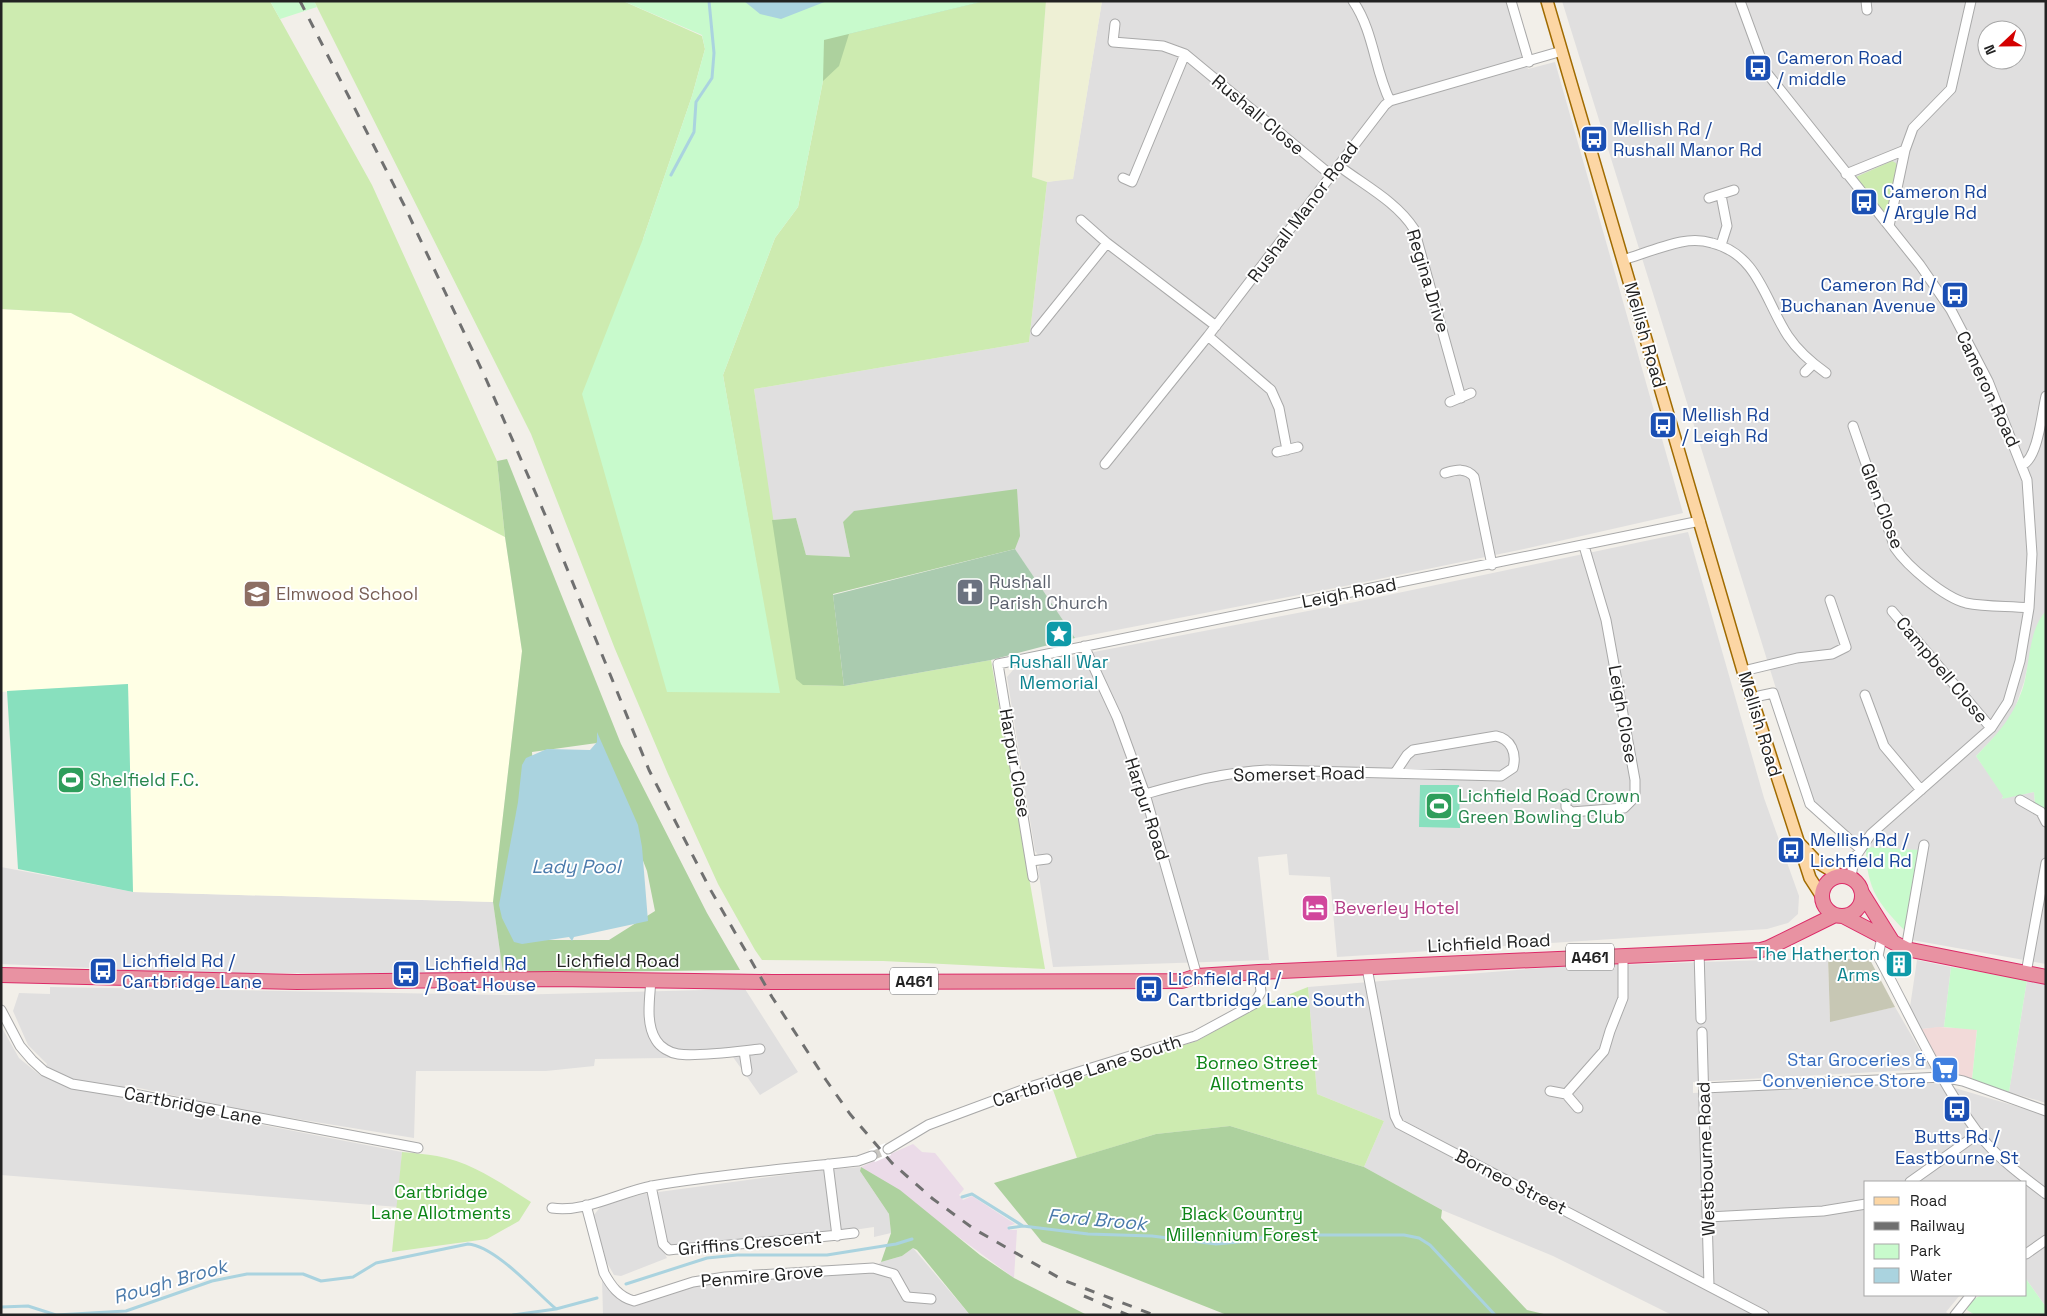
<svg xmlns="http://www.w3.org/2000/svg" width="2047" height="1316" font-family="'Space Grotesk',sans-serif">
<rect width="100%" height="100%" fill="#f2efe9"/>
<path fill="#e0dfdf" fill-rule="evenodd" d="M1102,1H1508L1528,69L1555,62L1683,513L1524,549L1350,585L1075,638L979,496L843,522L850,557L806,555L796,518L772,520L754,389L1029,342L1047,182L1073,178Z
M1562,1H2046V611L2037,626L2024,682L2014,711L2002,729L1976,756L2004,796L2002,798L2034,792L2035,804L2046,811V964L1912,940L1866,847L1810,798ZM1987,30H2017V60H1987Z
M1688,532L1764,798L1799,896L1798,914L1788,923L1767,929L1337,957L1330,877L1289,875L1287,854L1258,857L1269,960L1053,967L1038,869L1040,865L1048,864L1046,856L1038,855L1035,851L1007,677L1013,670L1099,651L1355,602Z
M1,867L133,892L493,902L503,973H202L1,964Z
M1828,958L1830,1021L1895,1007L1931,1069L1693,1082V1093L1938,1083L2046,1115V1307L2026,1279V1182H1866V1295H1960L1946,1312L1950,1315H1672L1553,1256L1442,1210L1364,1167L1384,1121L1317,1094L1308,987L1554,967Z
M1917,960L1951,967L1944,1027L1922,1029L1910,1007Z
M2027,980L2046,983V1103L2009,1092Z
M50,987L507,995L745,989L798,1072L760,1095L733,1057L595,1059L594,1066L546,1071H416L414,1138L242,1110L125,1085L123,1098L402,1152L398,1207L1,1175V1026L19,1058L41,1076L47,1064L28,1045L13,1011L19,993L50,994Z
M861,1167L860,1171L889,1214L891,1233L874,1237V1227L819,1235L675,1246L668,1243L660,1244L667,1258L621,1276L614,1275L606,1261L593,1216L602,1205L644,1194L822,1170Z
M913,1248L970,1315H603L602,1278L629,1302L703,1283L869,1273L881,1262L902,1256Z"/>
<path fill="#f2dad9" d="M1938,1027L1977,1029L1972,1080L1943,1073L1922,1029Z"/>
<path fill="#ebdbe8" d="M913,1144L922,1152L935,1153L964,1189L959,1195L963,1200L972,1196L1015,1224L1008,1226L1010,1230H1017L1014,1278L949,1230L889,1214L860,1171L861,1167Z"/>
<path fill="#ffffe5" d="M1,309L71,313L505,537L522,651L493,902L133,892L128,684L1,692Z"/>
<path fill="#c7c7b4" d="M1828,958L1870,960L1895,1007L1830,1022Z"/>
<path fill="#eef0d5" d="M1046,1H1102L1073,179L1047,182L1032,177Z"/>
<path fill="#cdebb0" d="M1,1H270L372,185L497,461L505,537L71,313L1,309Z
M314,1H623L702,36L705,49L692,96L643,239L779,693L723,375L775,238L798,207L823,81L824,40L985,1H1046L1032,177L1047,182L1029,342L754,389L783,585L804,685L844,686L991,660L1045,969L883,961L762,960L755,950L718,884L668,774L615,649L531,434Z
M1892,161L1896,163L1898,168L1889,211L1886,214L1882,213L1856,182V177Z
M1308,987L1317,1094L1384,1121L1364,1167L1230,1126L1156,1134L1077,1158L1052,1087L1197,1041L1255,1008Z
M402,1152C414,1153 426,1154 437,1156C472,1162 502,1184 531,1202L519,1221L487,1239L392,1252Z"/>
<path fill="#add19e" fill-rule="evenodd" d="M985,1L849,34L839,66L823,81L797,13Z
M507,459L621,744L707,913L740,970L503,973L493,902L522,651L505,537L497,461ZM597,743L647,871L655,911L609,940H523L537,838L532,752Z
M1017,489L1020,536L1015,549L833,594L844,686L803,685L796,679L772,520L796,518L806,555L850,557L843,522L854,511Z
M1230,1126L1364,1167L1442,1210L1441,1218L1527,1310L1548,1315H1227L1042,1242L994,1183L1156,1134Z
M861,1167L900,1190L980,1255L1014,1278L1087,1315H970L917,1250L913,1248L902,1256L881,1262L891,1233L889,1214L860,1171Z"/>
<path fill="#aacbaf" d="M1015,549L1075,638L991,660L844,686L833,595Z"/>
<path fill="#c8facc" d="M270,1H314L317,7L280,19Z
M623,1H985L824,40L823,81L798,207L775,238L723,375L780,693L667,692L582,394L643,239L692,96L705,49L702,35Z
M2046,611V811L2044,812L2035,804L2034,792L2002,799L2003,796L1976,756C1998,734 2015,715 2024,684C2030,661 2029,629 2046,611Z
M1866,847L1920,850L1909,935C1880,905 1866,891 1866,847Z
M1951,967L2027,980L2009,1092L1972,1080L1977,1030L1944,1027Z
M2026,1279L2046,1307V1315H1975L1967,1310C1972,1287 2008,1295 2026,1295Z"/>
<path fill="#88e0be" d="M128,684L133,892L18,869L7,691Z
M1420,785H1459L1460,828L1419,827Z"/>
<path fill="#aad3df" d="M744,1H827L781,19L760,14Z
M597,732L638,825L642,847L648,921L574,937L572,941L569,937L522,944L514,942L502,918L499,905L518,802L522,765L526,758L547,749L590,750L597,742Z"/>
<path fill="#fff" d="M885,1143L891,1155L875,1162L869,1150Z"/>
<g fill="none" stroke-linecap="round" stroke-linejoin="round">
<path stroke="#aad3df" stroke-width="3" d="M671,175L694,132L696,102L712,78L714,53L709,1
M962,1197L972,1194L1023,1226
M1009,1228L1023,1226L1088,1234L1152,1236L1216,1244L1249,1241L1272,1235H1404L1419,1238L1430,1245L1495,1315
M626,1284L707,1258L737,1255H827L896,1244L912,1239
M1,1307L28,1306L56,1315L126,1311L212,1281L247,1274H303L321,1281L353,1277L376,1263L468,1244C495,1246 535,1291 556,1309
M513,1315L556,1309L597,1298"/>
<path stroke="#c8c6c1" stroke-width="9" stroke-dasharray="9 4.5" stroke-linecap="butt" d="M872,1156L888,1149"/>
<g stroke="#a9a9a9" stroke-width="11">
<path id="minor" d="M1353,1C1374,32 1374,68 1390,101
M1511,1L1529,62
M1740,1L1766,72L1920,265L1951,310L1988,381L2027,480L2032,554L2029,608L2020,661L2008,702L1991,728L1871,834L1854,859L1851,877
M1866,1L1867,10
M1115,24L1113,42L1163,46L1185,54L1332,176
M1339,166C1364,185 1397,202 1414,229L1461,398
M1846,174L1905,150
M1123,178L1132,182L1185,54
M1709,198L1734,190
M1081,220L1107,243L1216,326
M1889,226L1905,150L1913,128L1951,89L1971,1
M1721,245L1727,226L1721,195
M1623,260C1642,254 1662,246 1681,242C1691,240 1702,240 1712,243C1758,254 1765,301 1788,336C1798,351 1812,363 1826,373
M1036,331L1107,243
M1208,336L1271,390L1279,408L1287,450
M1805,372L1813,364
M1450,402L1471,393
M1853,426L1895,548C1908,567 1944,597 1966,603C1986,607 2008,606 2029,608
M1277,452L1298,447
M1105,464L1208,336L1385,105L1390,101L1562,51
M2022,465C2038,459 2042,412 2046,396
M1445,473C1456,470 1466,467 1474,477L1492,565
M1892,611L1991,728
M1084,646L1117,717L1145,794L1197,976
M1743,671L1797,658L1832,654L1846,647L1830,600
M1865,695L1884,746L1921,790
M1759,696L1773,693L1810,804L1859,848
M1145,794C1186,783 1225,772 1267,770L1501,776L1513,768C1517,753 1511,739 1496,736L1413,750L1407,755L1395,773
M1566,794V807L1571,812L1624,808L1635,797V780L1606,620L1584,546
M2020,800L2041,812L2046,822
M1031,861L1047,859
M1033,877L998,664L1700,521
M1882,937L1878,956C1910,1015 1938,1079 1978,1133C1996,1157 2022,1176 2046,1194
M1906,949L1924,845
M1699,951L1701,1019
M1367,968L1395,1116L1399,1124L1764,1315
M2026,973L2046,863
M651,979C650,998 645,1023 656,1040C660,1047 670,1053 678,1054C696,1057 740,1051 760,1049
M1,1010L20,1046L32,1060L44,1071L72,1084L128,1093L418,1148
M1702,1032L1709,1286
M744,1051L747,1071
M1704,1088L1943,1077L1963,1081L2046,1111
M1550,1091L1566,1094L1578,1108
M1566,1094L1604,1051L1610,1031L1623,998V955
M888,1149L928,1125L1033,1086L1195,1036L1254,1004L1261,992L1259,972
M828,1164L837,1236
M1910,1182L1979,1133
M651,1186L663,1244L669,1250C731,1244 792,1241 854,1233
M586,1205L604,1273C611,1286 619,1297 634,1301L693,1282L725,1277L873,1268L894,1274L907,1297L931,1299
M552,1208C585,1213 620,1192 652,1186C720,1174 789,1169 858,1161L872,1156
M1708,1217L1823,1211L1866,1204
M2026,1254L2046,1240
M1955,1315L1971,1295"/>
</g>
<g stroke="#a06b00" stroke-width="14">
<path id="major" d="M1547,1L1743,671L1810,878L1821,895
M1800,844L1817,862L1839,875"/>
</g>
<g stroke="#dc2a67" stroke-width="16">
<path id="highway" d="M1822 896a20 20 0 1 1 40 0a20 20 0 1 1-40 0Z
M1862,893L1892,941
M1843,916L1906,949L2046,977
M1,975L297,982L555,979L772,982L1182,981L1197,976L1259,972L1761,950L1768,948L1835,915"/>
</g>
<use href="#minor" stroke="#fff" stroke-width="9"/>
<use href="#major" stroke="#fcd6a4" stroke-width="11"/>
<use href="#highway" stroke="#e892a2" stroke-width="14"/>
<path stroke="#707070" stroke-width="3" stroke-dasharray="10 10" stroke-linecap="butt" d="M300,1L404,205L486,379L546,517L649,770L710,889L772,997L826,1080L850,1114L892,1163L933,1199L974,1229L1063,1280L1154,1315
M1084,1296L1128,1315"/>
</g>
<defs>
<g id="bus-square" transform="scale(1.4375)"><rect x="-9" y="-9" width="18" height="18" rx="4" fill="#1a4fb4" stroke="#fff"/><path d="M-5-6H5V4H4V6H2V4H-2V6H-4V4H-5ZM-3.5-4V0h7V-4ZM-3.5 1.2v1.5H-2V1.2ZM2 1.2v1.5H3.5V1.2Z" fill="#fff"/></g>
<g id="church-square" transform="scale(1.4375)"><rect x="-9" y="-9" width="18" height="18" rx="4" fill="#6b7280" stroke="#fff"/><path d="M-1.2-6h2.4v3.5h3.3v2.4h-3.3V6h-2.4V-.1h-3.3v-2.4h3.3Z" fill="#fff"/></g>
<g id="school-square" transform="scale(1.4375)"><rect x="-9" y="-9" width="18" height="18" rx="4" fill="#8d6e63" stroke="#fff"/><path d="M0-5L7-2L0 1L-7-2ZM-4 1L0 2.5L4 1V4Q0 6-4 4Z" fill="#fff"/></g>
<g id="sight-square" transform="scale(1.4375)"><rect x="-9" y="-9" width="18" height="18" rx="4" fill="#0f9aa8" stroke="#fff"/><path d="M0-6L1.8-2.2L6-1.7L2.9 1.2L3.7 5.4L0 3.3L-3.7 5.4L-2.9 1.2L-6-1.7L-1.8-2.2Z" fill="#fff"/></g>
<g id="stadium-square" transform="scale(1.4375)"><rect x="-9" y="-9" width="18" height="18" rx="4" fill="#2e9e5b" stroke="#fff"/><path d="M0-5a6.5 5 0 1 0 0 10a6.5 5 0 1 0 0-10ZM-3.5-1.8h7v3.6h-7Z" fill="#fff"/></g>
<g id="hotel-square" transform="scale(1.4375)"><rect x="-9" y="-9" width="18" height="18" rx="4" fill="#d1479c" stroke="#fff"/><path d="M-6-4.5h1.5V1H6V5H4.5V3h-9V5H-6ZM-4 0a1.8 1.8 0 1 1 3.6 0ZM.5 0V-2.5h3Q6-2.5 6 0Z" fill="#fff"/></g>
<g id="building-square" transform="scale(1.4375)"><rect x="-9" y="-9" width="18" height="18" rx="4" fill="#0f9aa8" stroke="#fff"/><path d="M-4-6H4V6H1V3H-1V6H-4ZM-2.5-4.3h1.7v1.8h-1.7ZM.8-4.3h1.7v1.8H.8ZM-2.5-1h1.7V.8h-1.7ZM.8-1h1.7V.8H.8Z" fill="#fff"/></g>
<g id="supermarket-square" transform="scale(1.4375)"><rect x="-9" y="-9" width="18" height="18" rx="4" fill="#3f7fe0" stroke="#fff"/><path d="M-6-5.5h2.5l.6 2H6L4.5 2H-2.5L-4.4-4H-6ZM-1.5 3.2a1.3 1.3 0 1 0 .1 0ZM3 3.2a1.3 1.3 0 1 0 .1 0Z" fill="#fff"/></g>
</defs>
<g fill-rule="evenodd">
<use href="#bus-square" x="1758" y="68"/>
<use href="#bus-square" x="1594" y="139"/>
<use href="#bus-square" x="1864" y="202"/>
<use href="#bus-square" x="1955" y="295"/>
<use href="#bus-square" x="1663" y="425"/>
<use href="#church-square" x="970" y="592"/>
<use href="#school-square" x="257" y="594"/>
<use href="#sight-square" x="1059" y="634"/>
<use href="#stadium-square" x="71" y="780"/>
<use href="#stadium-square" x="1439" y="806"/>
<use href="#bus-square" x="1791" y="850"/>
<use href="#hotel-square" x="1315" y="908"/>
<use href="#building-square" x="1899" y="964"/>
<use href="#bus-square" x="103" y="971"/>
<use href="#bus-square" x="406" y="974"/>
<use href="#bus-square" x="1149" y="989"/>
<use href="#supermarket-square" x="1945" y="1070"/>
<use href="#bus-square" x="1957" y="1109"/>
</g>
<g text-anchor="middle" stroke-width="4" stroke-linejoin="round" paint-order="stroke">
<g fill="#fff" stroke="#646464" stroke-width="1">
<rect x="1566" y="943.5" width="48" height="27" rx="4"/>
<rect x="890" y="967.5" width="48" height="27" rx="4"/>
</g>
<g font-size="16" font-weight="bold" fill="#222">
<text x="1590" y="963">A461</text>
<text x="914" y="987">A461</text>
</g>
<g font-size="18" fill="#164399" stroke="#fff" text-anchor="start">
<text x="1777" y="64">Cameron Road<tspan x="1777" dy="21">/ middle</tspan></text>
<text x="1613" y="135">Mellish Rd /<tspan x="1613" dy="21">Rushall Manor Rd</tspan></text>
<text x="1883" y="198">Cameron Rd<tspan x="1883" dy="21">/ Argyle Rd</tspan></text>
<text x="1936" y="291" text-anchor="end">Cameron Rd /<tspan x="1936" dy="21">Buchanan Avenue</tspan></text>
<text x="1682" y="421">Mellish Rd<tspan x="1682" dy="21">/ Leigh Rd</tspan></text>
<text x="1810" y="846">Mellish Rd /<tspan x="1810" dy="21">Lichfield Rd</tspan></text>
<text x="122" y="967">Lichfield Rd /<tspan x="122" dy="21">Cartbridge Lane</tspan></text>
<text x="425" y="970">Lichfield Rd<tspan x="425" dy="21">/ Boat House</tspan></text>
<text x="1168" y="985">Lichfield Rd /<tspan x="1168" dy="21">Cartbridge Lane South</tspan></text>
<text x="1957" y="1143" text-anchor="middle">Butts Rd /<tspan x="1957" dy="21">Eastbourne St</tspan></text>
</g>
<g font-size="18" fill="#222" stroke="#fff">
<text transform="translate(1258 115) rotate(40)" y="6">Rushall Close</text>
<text transform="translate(1303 212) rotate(-53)" y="6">Rushall Manor Road</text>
<text transform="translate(1428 281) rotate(73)" y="6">Regina Drive</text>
<text transform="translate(1645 335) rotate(74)" y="6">Mellish Road</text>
<text transform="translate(1988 389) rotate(65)" y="6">Cameron Road</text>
<text transform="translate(1882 506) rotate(69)" y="6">Glen Close</text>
<text transform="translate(1349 593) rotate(-11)" y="6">Leigh Road</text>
<text transform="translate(1942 670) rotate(50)" y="6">Campbell Close</text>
<text transform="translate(1623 714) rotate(80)" y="6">Leigh Close</text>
<text transform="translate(1760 724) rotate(73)" y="6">Mellish Road</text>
<text transform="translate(1015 763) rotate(80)" y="6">Harpur Close</text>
<text transform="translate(1299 774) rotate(-1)" y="6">Somerset Road</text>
<text transform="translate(1147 809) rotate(72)" y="6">Harpur Road</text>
<text transform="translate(1489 943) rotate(-3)" y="6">Lichfield Road</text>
<text x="618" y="967">Lichfield Road</text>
<text transform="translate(1087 1071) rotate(-18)" y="6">Cartbridge Lane South</text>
<text transform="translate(193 1106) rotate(11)" y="6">Cartbridge Lane</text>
<text transform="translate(1706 1159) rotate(-92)" y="6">Westbourne Road</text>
<text transform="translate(1511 1182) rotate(27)" y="6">Borneo Street</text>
<text transform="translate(750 1243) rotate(-5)" y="6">Griffins Crescent</text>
<text transform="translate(762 1276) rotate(-5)" y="6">Penmire Grove</text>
</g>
<g font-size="18" fill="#5b616d" stroke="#fff" text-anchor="start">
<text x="989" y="588">Rushall<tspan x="989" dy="21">Parish Church</tspan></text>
</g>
<g font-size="18" fill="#785e54" stroke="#fff" text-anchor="start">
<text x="276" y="600">Elmwood School</text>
</g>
<g font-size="18" fill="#0d838f" stroke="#fff">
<text x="1059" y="668">Rushall War<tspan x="1059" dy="21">Memorial</tspan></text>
<text x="1880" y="960" text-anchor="end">The Hatherton<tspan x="1880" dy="21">Arms</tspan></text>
</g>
<g font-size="18" fill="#27864d" stroke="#fff" text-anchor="start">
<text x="90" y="786">Shelfield F.C.</text>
<text x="1458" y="802">Lichfield Road Crown<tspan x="1458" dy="21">Green Bowling Club</tspan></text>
</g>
<g font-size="18" fill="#b23c85" stroke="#fff" text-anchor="start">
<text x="1334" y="914">Beverley Hotel</text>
</g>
<g font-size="18" fill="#366cbe" stroke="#fff" text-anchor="end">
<text x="1926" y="1066">Star Groceries &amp;<tspan x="1926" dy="21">Convenience Store</tspan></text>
</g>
<g font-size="18" fill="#0c8416" stroke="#fff">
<text x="1257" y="1069">Borneo Street<tspan x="1257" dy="21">Allotments</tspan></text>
<text x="441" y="1198">Cartbridge<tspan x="441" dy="21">Lane Allotments</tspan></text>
<text x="1242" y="1220">Black Country<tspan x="1242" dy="21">Millennium Forest</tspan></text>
</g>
<g font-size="19" font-style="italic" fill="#4a7aab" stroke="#fff">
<text x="576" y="873">Lady Pool</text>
<text transform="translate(1097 1219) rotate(5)" y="7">Ford Brook</text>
<text transform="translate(170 1281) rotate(-16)" y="7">Rough Brook</text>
</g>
</g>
<rect width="2047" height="1316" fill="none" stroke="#222222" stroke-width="5"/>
<rect x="1864" y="1181" width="162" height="115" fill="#ffffff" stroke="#a7a7a7"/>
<rect x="1874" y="1197" width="25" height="8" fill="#fcd6a4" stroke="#a7a7a7"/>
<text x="1910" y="1206" font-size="15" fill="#222222">Road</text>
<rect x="1874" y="1222" width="25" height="8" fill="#707070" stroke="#a7a7a7"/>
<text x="1910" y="1231" font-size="15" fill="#222222">Railway</text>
<rect x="1874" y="1244" width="25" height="15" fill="#c8facc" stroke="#a7a7a7"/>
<text x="1910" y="1256" font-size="15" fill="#222222">Park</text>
<rect x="1874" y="1268" width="25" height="15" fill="#aad3df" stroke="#a7a7a7"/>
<text x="1910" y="1281" font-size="15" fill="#222222">Water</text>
<g transform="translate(2002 45) rotate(248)"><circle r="24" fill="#ffffff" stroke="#a7a7a7"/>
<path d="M0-4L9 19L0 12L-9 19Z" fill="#d40000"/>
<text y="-8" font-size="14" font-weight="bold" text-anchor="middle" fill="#222222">N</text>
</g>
</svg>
